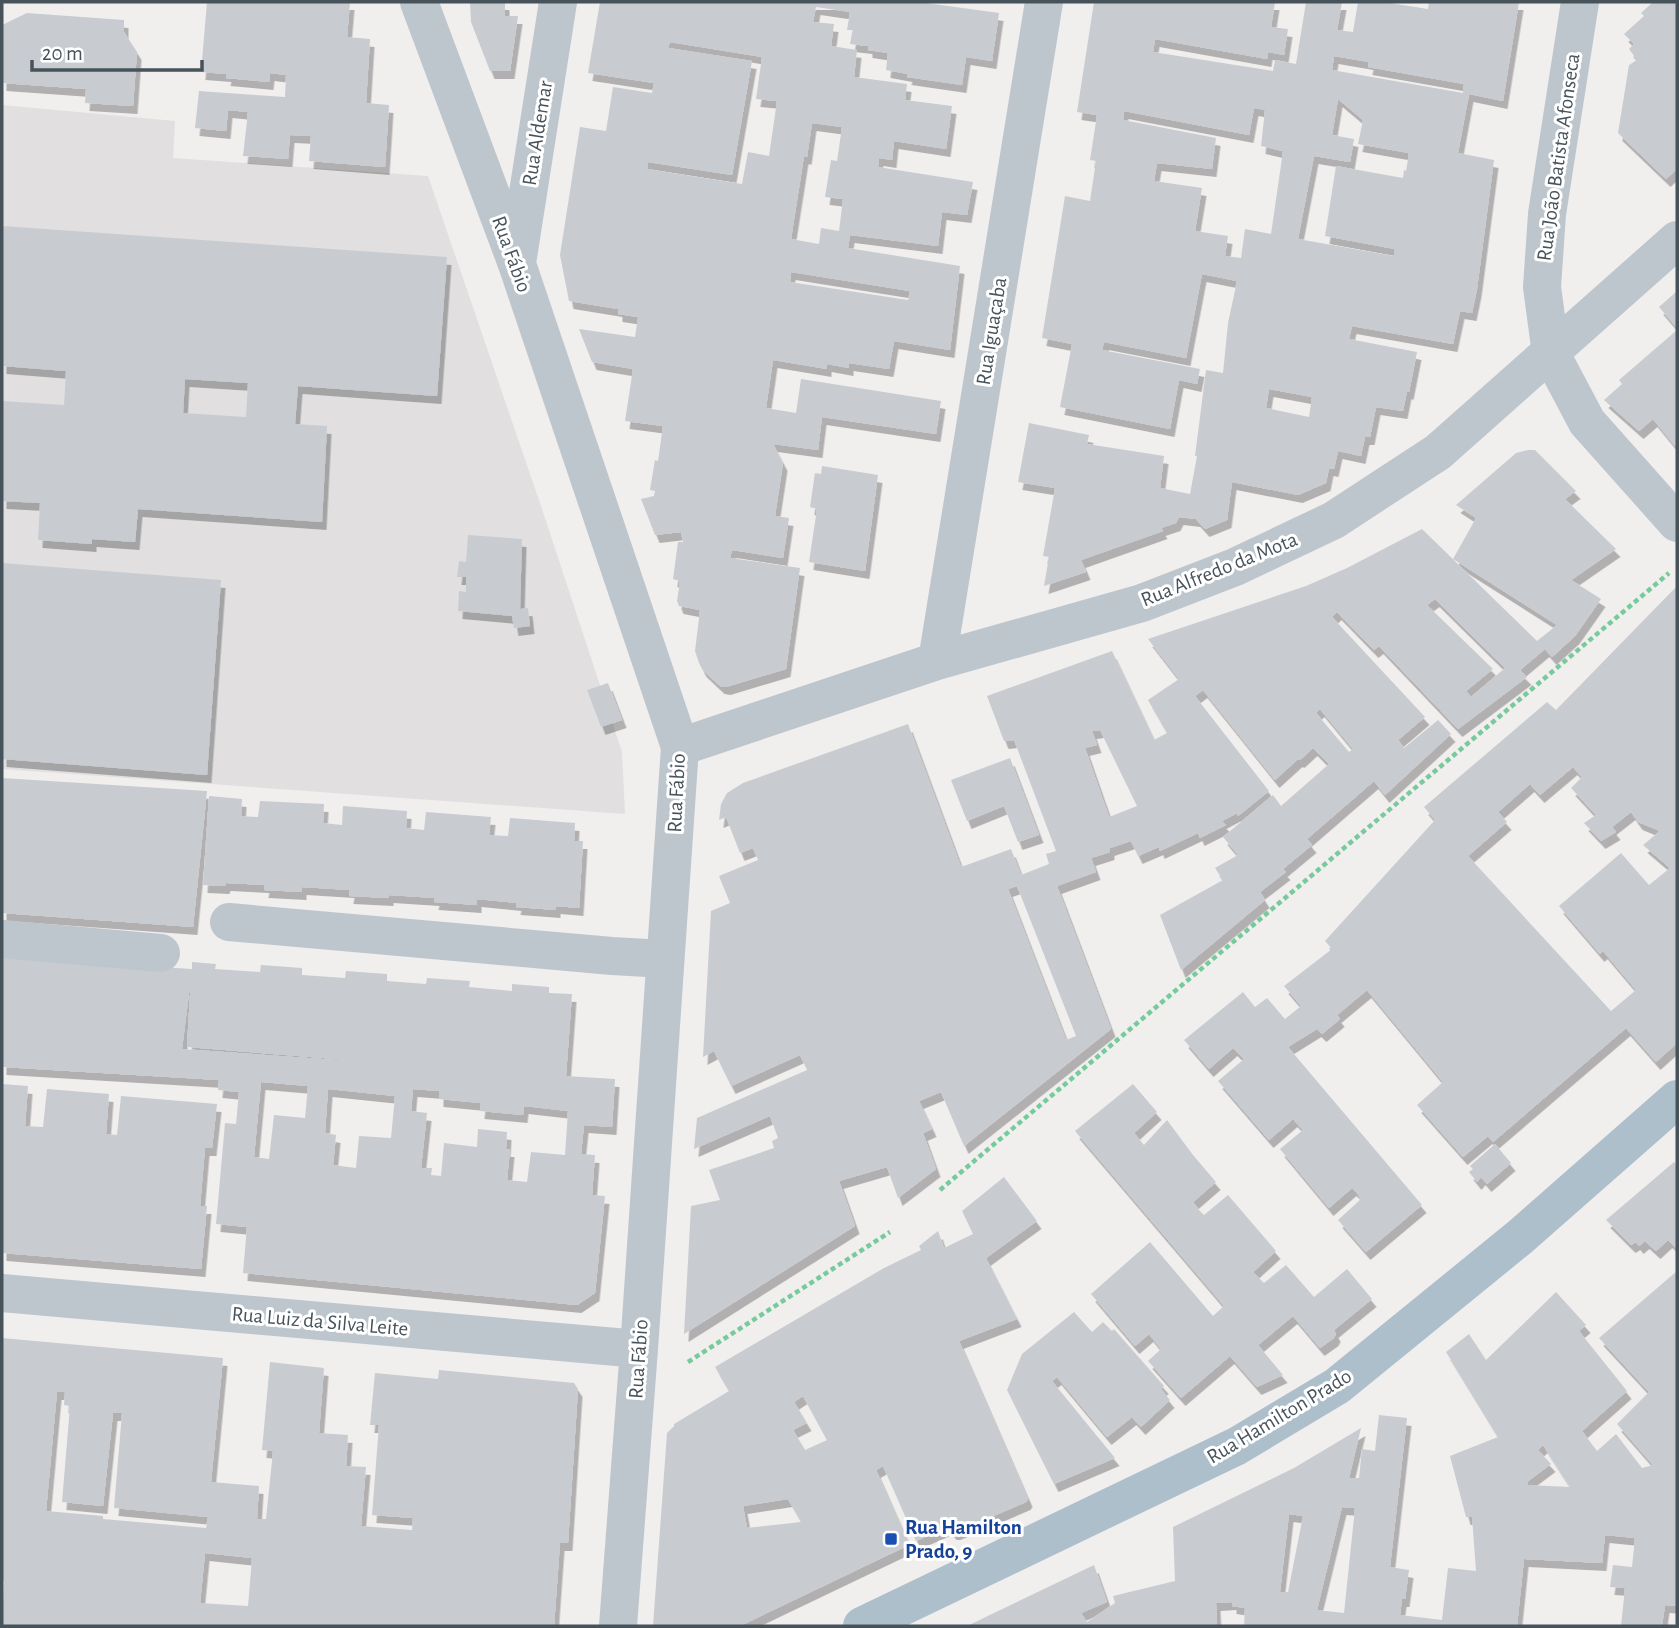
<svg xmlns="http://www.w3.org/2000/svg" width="1679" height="1628" font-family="'Alegreya Sans',sans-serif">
<defs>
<filter id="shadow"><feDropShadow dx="4.5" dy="8" stdDeviation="0" flood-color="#0004"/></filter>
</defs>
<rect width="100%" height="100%" fill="#f1eeee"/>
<path fill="#e1dfe0" d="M2,105L175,121L173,158L428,176L542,509L622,752L625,814L2,769Z"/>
<path fill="#c8ccd1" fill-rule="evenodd" filter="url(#shadow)" d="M207,2H350L347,37L370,39L366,103L389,105L385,167L309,161L311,136L290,135L288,159L243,156L248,112L228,110L226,131L195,128L199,91L285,97L286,75L270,73L269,82L226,78L227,74L201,72Z
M470,2H505V16H518L510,71H490L471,22Z
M600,2H919L999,13L992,61L966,57L962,85L907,77L908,74L886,70L888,53L868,50V46L850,44L853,30H847L850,12L816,7L813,22L834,24L831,46L857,50L854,77L907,84L905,100L952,106L946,149L894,141L892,160L879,158L878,167L973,182L967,215L942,212L938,246L850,235L848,248L960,266L950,350L894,341L889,369L849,363V368L827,364V369L773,360L766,408L796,413L801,379L941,401L936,434L822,417L818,450L773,444L783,463L775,516L789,518L783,558L732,550L730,558L800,568L786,669L726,687L720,686L702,669L699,663L695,651L700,610L679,606L677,601L680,581L673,579L678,542H683L681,532L655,535L641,499L654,496L655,491L650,490L655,460L658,461L663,426L625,421L633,369L592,362L579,329L635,337L638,317L618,314V309L569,301L560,255L580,127L606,131L613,87L652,93L654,83L588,73ZM670,42L762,57L756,99L777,101L769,156L748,152L742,184L647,169L648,162L732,175L752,61L668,48ZM812,123L842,127L837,161L831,160L825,197L843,199L839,231L821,228L819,244L791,239L804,156L807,157ZM791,272L910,291L908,300L790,282Z
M1094,2H1275L1271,27L1288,29L1284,55L1268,52L1267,59L1155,39L1153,52L1273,71L1275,60L1296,64L1306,2H1342L1337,30L1353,32L1358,2H1383L1428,9L1429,2H1519L1503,101L1469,94L1458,153L1494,160L1477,289L1472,313L1460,311L1453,344L1352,326L1349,339L1417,352L1409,392L1407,391L1403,411L1376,407L1370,437H1365L1361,456L1338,451L1334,469L1329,468L1326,483L1298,495L1232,482L1227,520L1205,529L1196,519L1179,517L1176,523L1161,528L1163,531L1081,560L1086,572L1044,586L1049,557L1043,556L1055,488L1018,482L1029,423L1089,435L1087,444L1164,456L1160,488L1190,494L1197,456H1195L1206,370L1223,373L1228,323L1237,281L1202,274L1186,358L1104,342L1102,350L1200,369L1197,384L1179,380L1170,429L1060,407L1072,344L1042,338L1065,196L1090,201L1096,161L1090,160L1097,115L1077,112ZM1334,56L1369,62L1368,67L1464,84L1463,93L1332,70ZM1338,99L1363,120L1358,144L1409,153L1406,171L1404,170L1403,178L1336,166L1325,236L1395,249L1394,256L1298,239L1314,156L1350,162L1354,139L1332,135ZM1254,108L1265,110L1261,146L1283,151L1271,234L1245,229L1241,258L1225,256L1228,236L1195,231L1202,188L1154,181L1157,163L1212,169L1216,138L1123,120L1124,111L1249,135ZM1269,389L1312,397L1309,417L1266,408Z
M1653,2H1677V169L1666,179L1618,133L1629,65L1637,60L1629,49L1634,44L1624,34L1644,16L1641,13Z
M27,13L124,20V32L137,52L133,106L85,103L86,89L2,83V25Z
M2,226L447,257L437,396L298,386L295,424L327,426L322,522L138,509L135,542L92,539V544L38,540L40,503L2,501V401L64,405L66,371L2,366ZM185,379L248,383L246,417L183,413Z
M1677,291V328L1659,307Z
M1677,330V444L1675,446L1653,419L1639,431L1604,400L1622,384L1619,380Z
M1528,450H1535L1576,491L1565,499L1616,549L1571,580L1601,599L1575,636L1552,657L1545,649L1520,670L1527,677L1458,729L1379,646L1374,650L1337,612L1332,617L1425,717L1398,740L1404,748L1438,720L1451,734L1385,795L1374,781L1307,839L1312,845L1283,869L1286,872L1260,892L1265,900L1181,970L1160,915L1223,880L1215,868L1238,855L1223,837L1273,795L1281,806L1329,764L1313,748L1300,760L1298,759L1275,780L1203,690L1195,696L1269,791L1238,816L1237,813L1222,821L1226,825L1200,838L1198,833L1160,851L1159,847L1138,856L1131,841L1110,848V852L1091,858L1096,872L1057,886L1111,1029L964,1146L941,1092L919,1101L932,1129L923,1133L936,1169L898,1198L887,1167L839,1181L855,1226L684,1334L691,1206L720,1200L709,1170L774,1148L772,1141L778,1138L770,1116L694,1149L697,1118L807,1070L800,1055L731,1086L714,1051L703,1057L711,911L730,903L719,876L758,860L753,848L740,853L726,817L719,820L721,804L727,793L743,783L908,724L961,867L1011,849L1021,875L1049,864L1046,854L1056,851L1014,740L1004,741L987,696L1112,651L1154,740L1167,733L1148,700L1179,679L1148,639L1306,586L1347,568L1422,529L1537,641L1557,625L1453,559L1476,518L1456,505L1516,453ZM1435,599L1505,668L1471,697L1466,691L1493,669L1427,605ZM1320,709L1353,749L1349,752L1316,713ZM1100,730L1137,806L1109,817L1085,748L1097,745L1092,731ZM1017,886L1076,1036L1066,1040L1008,889Z
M822,466L878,475L865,571L809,562L817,509L810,507L815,473L821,474Z
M468,535L522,539L520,609L528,608L530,626L514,628L512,616L458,611L459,591L466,592V577H457L459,561L466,562Z
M2,563L221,580L207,775L2,759Z
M1677,586V1043L1656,1062L1626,1028L1493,1142L1488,1136L1463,1157L1417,1105L1443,1082L1367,990L1337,1015L1340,1019L1322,1034L1317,1029L1288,1047L1422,1205L1366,1252L1338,1220L1361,1199L1357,1193L1352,1188L1329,1208L1280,1149L1303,1130L1293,1119L1269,1140L1218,1081L1244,1059L1233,1048L1209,1069L1184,1040L1243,992L1255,1007L1267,998L1285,1019L1301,1006L1284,986L1332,949L1325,941L1435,820L1424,807L1547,702L1556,710ZM1573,767L1582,777L1571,788L1596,815L1584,823L1601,841L1616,832L1612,827L1631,812L1638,822L1660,831L1643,845L1670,868L1649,885L1621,853L1559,906L1600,954L1603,951L1636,990L1611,1011L1468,856L1507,822L1498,812L1530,784L1540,795Z
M608,683L622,720L601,727L587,690Z
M1010,758L1039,835L1018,842L1004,806L967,821L951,780Z
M2,778L207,791L193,927L2,913Z
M209,796L242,799L241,816L258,817L260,801L324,804L323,823L342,825L343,806L407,811L406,828L424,830L426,812L491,817L489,835L508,836L510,818L575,823L574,841H583L579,908L556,906V910L516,907L517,903L477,899V905L434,902L435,898L389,895V898L349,896L350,890L302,887V892L264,890L265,885L226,883L225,886L203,885Z
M2,957L192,969V962L216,964L215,969L260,972L261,965L302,968V975L345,978L346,971L387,974V981L426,984L427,978L470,981L469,987L512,991V984L549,987V993L572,994L566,1076L615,1079L612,1127L584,1125L581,1154L595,1155L592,1195L605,1196L595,1293L577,1305L243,1273L247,1227L216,1224L225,1123L236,1124L239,1092L218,1090L219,1080L2,1067ZM191,977L187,1047L449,1068L182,1049ZM261,1082L308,1086L305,1118L274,1115L269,1159L254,1157ZM328,1089L395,1096L391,1138L359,1136L356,1168L333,1165L336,1135L325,1133ZM413,1089L439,1091V1099L481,1103L480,1111L523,1115L524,1106L568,1111L565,1155L531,1152L527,1182L507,1180L510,1149H506L507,1132L478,1129L477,1147L444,1143L441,1176L431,1175L432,1168H421L427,1113L411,1111Z
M2,1084L28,1086L25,1126L43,1127L47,1089L109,1094L106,1134L117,1135L121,1096L217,1104L212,1148H205L200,1206H207L201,1269L2,1253Z
M1133,1084L1157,1112L1134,1133L1144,1145L1167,1120L1193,1155L1216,1182L1193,1202L1199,1210L1204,1215L1228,1195L1276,1251L1253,1272L1264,1283L1286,1265L1314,1297L1347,1269L1372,1299L1334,1330L1336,1334L1334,1338L1320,1348L1293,1316L1258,1345L1283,1375L1257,1387L1230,1356L1181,1398L1148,1361L1161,1349L1149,1334L1135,1346L1091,1294L1150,1242L1213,1316L1224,1306L1075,1131Z
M1495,1144L1511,1163L1487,1184L1481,1177L1477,1182L1469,1172L1473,1169L1470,1166Z
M1674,1162L1677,1165V1249L1668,1240L1656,1251L1645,1241L1639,1246L1636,1242L1631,1245L1606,1220Z
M1004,1177L1037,1221L986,1258L1017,1319L959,1341L1028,1499L1026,1502L956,1532H952L948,1527L916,1541L883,1466L876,1470L909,1545L740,1626H653L667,1433L674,1426V1424L729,1391L715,1367L884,1268L921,1250L919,1246L938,1231L944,1248L973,1234L962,1211ZM803,1396L827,1440L805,1450L793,1430L807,1423L794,1402ZM788,1499L801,1522L747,1528L743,1506Z
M1677,1271V1606L1665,1605L1662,1626H1621L1625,1588L1610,1587L1613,1565L1632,1567L1635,1538L1605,1535L1602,1563L1524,1559L1517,1626H1244L1245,1608L1232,1606V1602L1216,1603L1217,1626H967L1094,1565L1107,1602L1081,1613L1087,1622L1115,1603L1113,1596L1175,1581L1173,1527L1294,1468L1361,1428L1349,1478H1359L1362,1449L1375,1451L1379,1415L1407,1418L1390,1567L1409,1570L1405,1599H1402L1400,1615L1442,1620L1448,1568L1476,1571L1472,1517H1466L1450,1456L1498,1437L1446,1352L1469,1334L1486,1360L1556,1292L1586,1325L1579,1331L1627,1391L1582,1431L1597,1451L1616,1434L1642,1468L1653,1465L1617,1424L1649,1392L1599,1338ZM1543,1445L1570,1487L1528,1485L1527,1482L1551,1464L1538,1450ZM1342,1507L1355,1508L1344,1613L1317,1610ZM1289,1514L1303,1516L1288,1592H1280Z
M1074,1312L1092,1332L1103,1322L1112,1331L1114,1329L1164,1386L1161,1389L1170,1400L1141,1427L1132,1417L1107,1437L1057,1377L1052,1381L1115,1458L1054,1484L1007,1390L1022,1354Z
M2,1338L223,1358L211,1482L259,1486L257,1519H266L273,1451L262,1450L270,1362L324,1368L319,1433L348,1435L346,1466L366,1467L361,1526L412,1530L413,1518L372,1515L379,1425H370L375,1373L438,1379L439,1370L574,1383L578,1389L568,1543H560L554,1626H2L4,1581H2ZM57,1392H65L64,1405L70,1406L62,1502L103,1506L113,1413H122L114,1508L208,1517L206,1528L103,1519V1516L46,1511ZM205,1553L252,1558L248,1606L200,1603Z"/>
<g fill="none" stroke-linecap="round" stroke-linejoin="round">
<path stroke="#76ca9b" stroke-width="4.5" stroke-dasharray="5 3.5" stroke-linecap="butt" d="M940,1190L1669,573
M688,1362L890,1232"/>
<path stroke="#bdc6cd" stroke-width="38" d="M419,2L517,264L680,747L639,1349L618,1626
M1580,2L1547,214L1542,287L1551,354L1587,422L1677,523
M517,263L558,2
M937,661L1044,2
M680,747L937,661L1142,603L1235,567L1334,520L1438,452L1677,240
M229,922L612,956L665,959
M2,939L161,953
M2,1293L639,1349"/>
<path stroke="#aebfcc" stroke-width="38" d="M862,1626L1237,1446L1337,1386L1520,1237L1677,1099"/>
</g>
<rect fill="#1a4fb4" stroke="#fff" stroke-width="2.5" x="884" y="1532" width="14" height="14" rx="3.5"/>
<g text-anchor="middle" stroke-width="6" stroke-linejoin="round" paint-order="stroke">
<g font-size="21" fill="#47535b" stroke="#fff">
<text transform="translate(537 133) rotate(-81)" y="7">Rua Aldemar</text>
<text transform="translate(1558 157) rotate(-82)" y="7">Rua João Batista Afonseca</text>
<text transform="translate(512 254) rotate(70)" y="7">Rua Fábio</text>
<text transform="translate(991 331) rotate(-81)" y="7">Rua Iguaçaba</text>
<text transform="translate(1219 569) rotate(-22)" y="7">Rua Alfredo da Mota</text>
<text transform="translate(676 793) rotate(-87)" y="7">Rua Fábio</text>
<text transform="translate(320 1321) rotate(5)" y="7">Rua Luiz da Silva Leite</text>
<text transform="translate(638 1359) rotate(-86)" y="7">Rua Fábio</text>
<text transform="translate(1279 1416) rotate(-31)" y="7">Rua Hamilton Prado</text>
</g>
<g font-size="21" font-weight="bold" fill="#164399" stroke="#fff" text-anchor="start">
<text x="905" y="1534">Rua Hamilton<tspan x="905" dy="24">Prado, 9</tspan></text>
</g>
</g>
<rect width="1679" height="1628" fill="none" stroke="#47535b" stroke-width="7"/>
<path d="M32 60v10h170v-10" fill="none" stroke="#47535b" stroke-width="3.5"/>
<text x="42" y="60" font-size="21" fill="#47535b" stroke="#ffffff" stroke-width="5" paint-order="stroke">20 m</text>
</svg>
